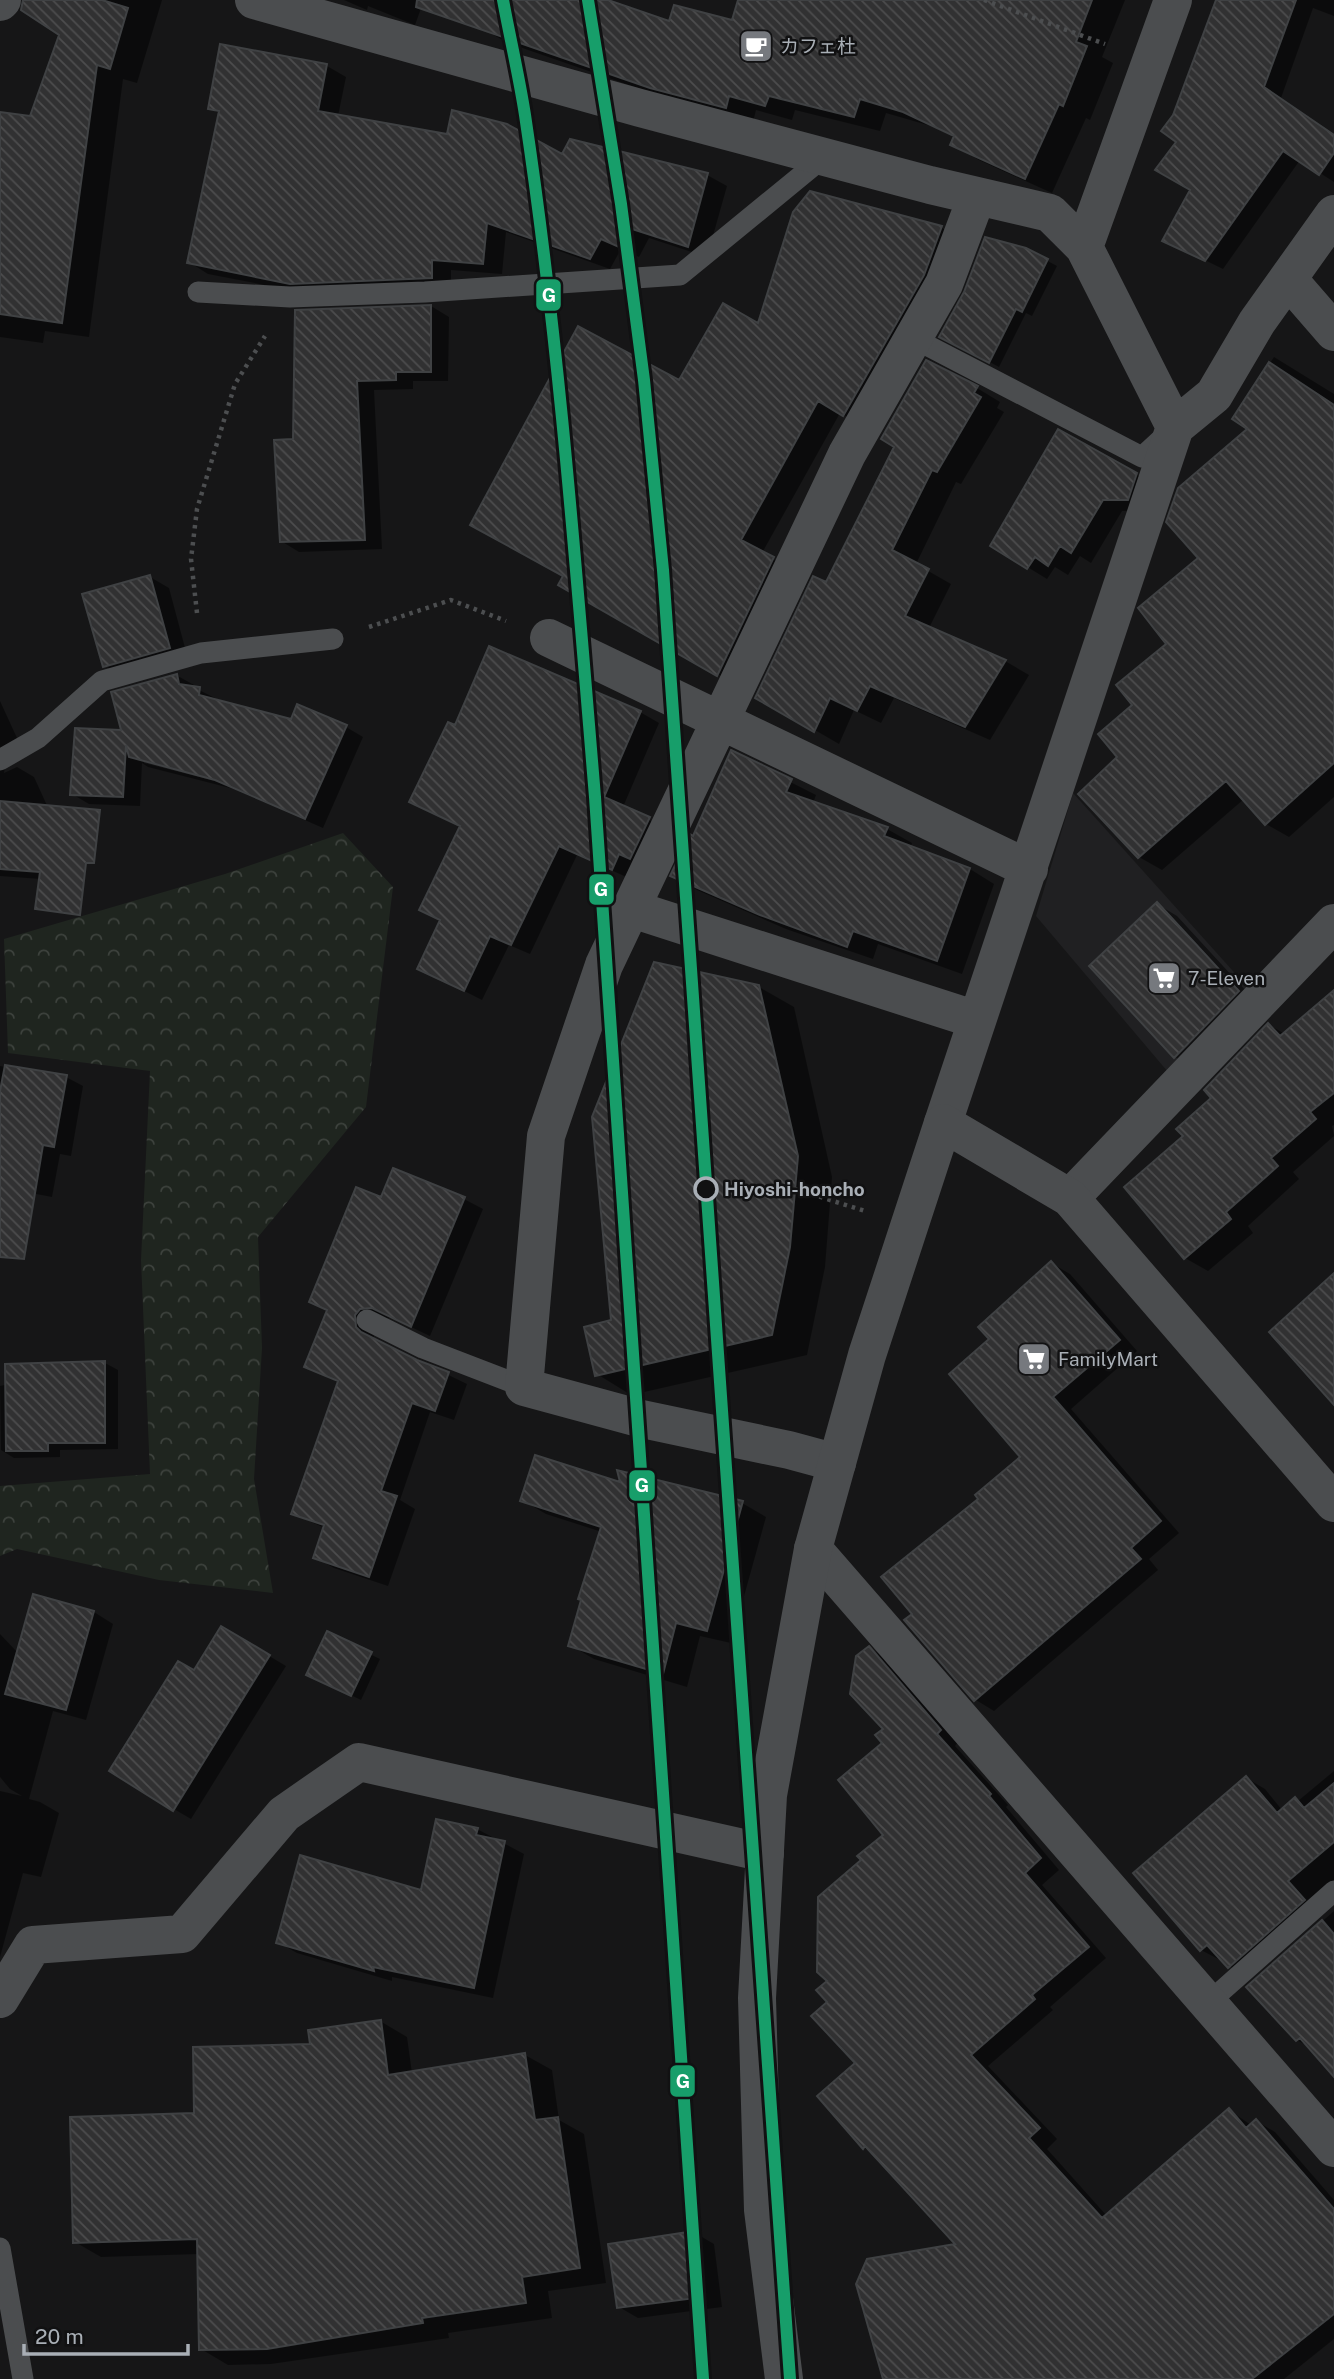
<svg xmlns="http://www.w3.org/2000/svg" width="1334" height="2379" font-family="'Public Sans','Noto Sans JP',sans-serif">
<defs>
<pattern id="forest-crowns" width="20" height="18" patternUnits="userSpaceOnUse" patternTransform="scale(1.75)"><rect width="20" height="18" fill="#1f251f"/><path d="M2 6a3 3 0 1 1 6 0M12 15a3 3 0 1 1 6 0" fill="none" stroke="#3d423d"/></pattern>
<pattern id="building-back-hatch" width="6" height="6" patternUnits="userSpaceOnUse" patternTransform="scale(1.75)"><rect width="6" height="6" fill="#313132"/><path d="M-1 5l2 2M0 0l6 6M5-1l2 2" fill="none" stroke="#4c4c4d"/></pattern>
</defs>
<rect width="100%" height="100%" fill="#161617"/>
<path fill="#202022" d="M1073,793L1250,990L1168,1072L1036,916Z"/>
<path fill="url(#forest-crowns)" d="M343,833L393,887L366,1107L258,1237L262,1348L254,1479L273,1593L159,1580L17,1549L0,1556V1486L150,1474L141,1260L150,1071L8,1053L4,939L225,874Z"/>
<path fill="#0007" fill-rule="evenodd" d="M60,0H162L137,83L123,79L89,337L45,331L43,343L0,337V114L31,118L61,34Z
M344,0H424L415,25L368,6L367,10Z
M491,0H603L671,24L733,22L739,0H1125L1102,57L1113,63L1090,120L1086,118L1052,193L979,160L952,145L956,138L931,126L886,113L880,131L795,110L792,120L756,110L753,122L678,102L508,43L481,28Z
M1218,0H1334V16L1313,8L1281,98L1334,135V182L1300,160L1223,269L1164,240L1192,190L1178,141L1174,116Z
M221,46L327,66L346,77L338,116L563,157L707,175L727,186L707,257L649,238L639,257L621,249L610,269L506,232L502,274L451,270V289L311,294L208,274L189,262L220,114L210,108Z
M811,193L942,228L964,240L866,428L840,413L762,553L795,571L740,687L560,585L679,383L759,326Z
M1025,249L1057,266L1032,316L1026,313L999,367L948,340Z
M431,306L449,317L448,381H413V389L374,390L382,549L299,552L281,541L295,441Z
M1274,357L1334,394V797L1289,837L1266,824L1244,799L1162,870L1139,857L1120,757L1135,705L1168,644L1250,429L1234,418Z
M977,388L1000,402L997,408L1004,412L961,484L956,482L916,564L951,584L929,628L1005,661L1029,675L990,740L894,698L881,723L854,710L839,744L758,697L826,584Z
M1058,431L1155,485L1147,510L1122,511L1091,563L1080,556L1068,575L1055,567L1047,579L993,546Z
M150,577L169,588L188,659L124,677L105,666Z
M176,675L194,685L195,688L217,699L216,701L292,721L346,727L363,737L323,828L234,789L148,767L142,763L140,806L89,804L72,794L124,732ZM144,760L224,780L223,783L144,763Z
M0,701L23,751L6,762L4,773L17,767L34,777L82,882L0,876Z
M640,712L659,723L623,807L668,829L631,879L577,855L530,954L509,945L482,1000L419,968L441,921L461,827L411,802L456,727Z
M731,752L816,795L813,803L887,829L912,843L910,848L970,869L994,884L962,974L878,944L873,959L786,929L697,890L673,876L694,838Z
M1157,904L1177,916L1257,1003L1194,1068L1175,1057Z
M759,987L794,1007L832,1177L825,1267L807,1355L631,1395L597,1374L613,1321Z
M1334,993V1125L1332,1126L1334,1136L1293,1172L1299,1179L1248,1226L1253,1233L1208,1271L1185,1258V1137L1269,1025L1285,1034Z
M0,1066L66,1077L83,1086L71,1156L60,1154L52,1197L0,1187Z
M464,1199L483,1209L430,1336L392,1318L379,1319L373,1326L374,1339L467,1384L454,1420L430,1412L400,1500L415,1509L388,1586L334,1568L315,1557L325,1528L293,1514L339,1383L306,1367L328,1311L311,1301L382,1200Z
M1051,1263L1070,1274L1137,1351L1071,1409L1179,1533L1149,1559L1158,1570L994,1711L976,1700L907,1621L915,1615L981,1499L1023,1457L991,1340Z
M105,1363L118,1370V1449L60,1450V1457L14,1458L1,1450L0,1386Z
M622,1485L742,1503L766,1517L731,1643L700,1636L687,1687L594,1659L570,1645L602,1532L546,1514L522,1500Z
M94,1612L113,1624L86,1720L53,1711L29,1799L40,1802L59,1813L41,1877L23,1873L0,1957V1791L22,1796L10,1789L0,1777V1634L18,1653Z
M222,1628L286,1666L191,1819L174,1809L195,1672Z
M328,1634L380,1659L361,1700L318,1679Z
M869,1648L887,1659L959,1741L955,1746L1008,1805L1006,1807L1059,1870L1042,1885L1106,1958L1050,2007L1053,2010L988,2066L1057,2139L1047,2149L1107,2216L1229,2110L1251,2125L1256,2121L1275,2132L1334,2200V2339L1284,2379H885L959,2245L875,2154L864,2148L858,2064L829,2002V1981L863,1860L885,1835V1729Z
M1334,1771V1900L1248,1977L1229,1966L1222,1958L1220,1960L1201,1950L1246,1778L1265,1789L1282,1810L1298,1801Z
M477,1829L524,1854L493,1998L392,1977V1981L297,1953L278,1942L422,1893Z
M1334,1911V2075L1311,2048L1297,2040L1248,1987Z
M380,2021L407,2037L412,2073L525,2055L552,2070L559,2120L584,2134L606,2283L548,2291L552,2318L448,2333L449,2338L271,2364L228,2365L201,2349L199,2254L101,2257L75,2242L196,2115L312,2046Z
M695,2233L714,2244L722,2307L638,2318L619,2307Z"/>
<path fill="url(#building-back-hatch)" stroke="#3f4143" stroke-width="2" d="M23,0H102L128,8L110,69L97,65L62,323L0,314V112L30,116L59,35L21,10Z
M417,0H608L669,21L674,5L732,20L738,0H1092L1076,42L1087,46L1063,106L1059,104L1025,179L950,145L954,136L903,112L860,99L854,117L769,96L765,106L729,96L726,108L650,88L416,7Z
M1216,0H1296L1264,87L1334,135V153L1319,175L1283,151L1205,261L1162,241L1190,190L1155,170L1176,142L1161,131L1173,115Z
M220,44L327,64L318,111L447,134L452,110L507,124L562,154L570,139L708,173L688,247L629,228L619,247L601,239L590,259L487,223L483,264L432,260V278L290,284L187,263L219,111L208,109Z
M810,191L942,226L924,275L843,416L818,401L741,540L774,557L717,676L558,585L563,576L470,525L578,326L679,380L723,303L758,323L793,212Z
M985,237L1026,248L1048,259L1022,312L1016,309L989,363L939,337L964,292Z
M431,305V372H396V380L357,381L365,540L280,542L274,440L293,439L295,310Z
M926,360L978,386L974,393L981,397L937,472L932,470L892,550L929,569L905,616L1006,660L965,727L870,686L857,711L830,698L814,732L755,698L813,576L826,582L894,447L881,439Z
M1269,362L1334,405V763L1265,825L1226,781L1138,858L1078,794L1117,757L1098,734L1132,705L1116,685L1166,644L1138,608L1198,558L1166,522L1178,488L1247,429L1232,419Z
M1058,429L1137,473L1128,500H1103L1071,553L1060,546L1048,566L1035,557L1027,569L990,546Z
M150,575L170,648L103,667L82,594Z
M489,646L641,711L604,797L650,817L630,859L619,854L612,870L559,846L511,945L490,936L464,991L417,969L440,920L419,910L460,826L409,802L448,722L455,725Z
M177,674L179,684L200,687L199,695L291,719L297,704L347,725L305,819L215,780L129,757L126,745L123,797L70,795L75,728L121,730L111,692Z
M731,750L792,779L786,792L888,827L884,836L970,868L937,961L853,931L847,947L760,915L670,876L690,834L693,836Z
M0,801L100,810L94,863H86L80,915L35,909L40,872L0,869Z
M1157,902L1239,991L1174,1058L1089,966Z
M654,962L759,985L798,1156L790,1247L772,1335L595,1376L584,1327L611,1320L592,1117Z
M1334,990V1093L1310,1112L1316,1119L1271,1158L1278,1166L1226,1212L1231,1219L1184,1259L1124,1187L1183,1136L1176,1129L1211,1098L1204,1090L1268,1023L1280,1036Z
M5,1065L67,1075L54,1147L43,1145L24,1259L0,1257V1091Z
M393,1168L465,1197L411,1327L372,1308L360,1309L355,1315L356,1327L361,1332L417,1360L449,1372L435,1411L412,1403L381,1491L397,1496L369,1577L313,1558L324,1525L291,1514L338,1381L304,1367L327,1310L309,1302L356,1187L381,1197Z
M1051,1261L1120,1340L1053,1397L1161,1521L1131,1548L1141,1559L974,1701L904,1620L912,1614L881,1577L978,1499L975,1495L1020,1457L949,1374L989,1339L978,1327Z
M1334,1273V1405L1269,1332Z
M105,1361V1443H48V1451H6L5,1364Z
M535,1455L620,1482L617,1470L743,1501L707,1631L676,1623L663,1674L568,1646L581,1600L578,1599L601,1527L520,1501Z
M33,1594L94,1611L66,1710L5,1694Z
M221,1626L270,1655L173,1811L109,1771L178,1661L194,1670Z
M327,1631L372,1652L351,1696L306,1675Z
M869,1646L941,1730L937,1734L991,1794L989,1796L1041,1858L1025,1873L1089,1947L1032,1995L1035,1999L971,2055L1040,2128L1029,2138L1102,2218L1229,2108L1246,2128L1256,2119L1334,2209V2314L1252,2379H883L856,2284L867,2259L955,2244L865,2146L863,2149L817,2096L855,2063L811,2016L827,2002L816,1990L827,1981L817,1972L818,1897L861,1860L857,1856L883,1835L838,1780L882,1743L875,1735L883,1729L850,1694L856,1656Z
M1246,1776L1277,1813L1295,1797L1304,1808L1334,1783V1842L1288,1881L1305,1900L1228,1968L1207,1945L1200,1951L1133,1873Z
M436,1819L478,1828L476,1835L505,1841L474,1988L373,1967L374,1971L276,1943L300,1855L421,1890Z
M1322,1920L1334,1934V2077L1300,2038L1296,2041L1246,1987Z
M381,2020L388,2075L525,2053L535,2120L558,2117L580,2268L522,2277L526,2303L422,2318L423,2323L267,2349L199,2350L197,2239L73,2243L70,2117L194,2113L193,2047L310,2044L308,2030Z
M695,2231L704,2297L617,2308L608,2244Z"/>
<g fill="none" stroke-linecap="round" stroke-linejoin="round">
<path stroke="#4c4e50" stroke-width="4.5" stroke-dasharray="3.5 5" stroke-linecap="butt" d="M984,0L1105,44
M197,613L191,559L197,509L235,384L265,336
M369,627L451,600L506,621
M795,1189L865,1211"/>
<path stroke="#4b4d4f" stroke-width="21" d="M198,292L290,297L425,292L680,275L824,157
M913,338L1142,457L1167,434
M0,760L38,738L102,681L201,653L333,639
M367,1320L423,1348L524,1387
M1208,2003L1334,1891
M0,2248L23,2379"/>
<path stroke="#4b4d4f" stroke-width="38" d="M254,0L640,108L930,185L1050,213L1084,247L1175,427
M0,2L2,0
M1084,247L1173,0
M1288,279L1334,332
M549,638L1029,869
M632,909L977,1020
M943,1123L1175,427L1214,395L1257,322L1334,214
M1070,1198L1334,923
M837,1463L789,1450L642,1419L524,1387L546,1136L604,965L847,454L944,284L977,196
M813,1549L1334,2148
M0,1999L33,1945L182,1934L284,1814L359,1762L765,1853"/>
<path stroke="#4b4d4f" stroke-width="38" d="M784,2379L763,2210L757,1998L768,1795L813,1549L867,1355L943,1123L1070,1198L1334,1503"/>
<g stroke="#111112" stroke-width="18">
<path id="metro-1" d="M503,0C510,38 519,76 525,115C559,341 576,569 595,797L703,2379
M588,0L621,204L644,380L663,570L790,2379"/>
</g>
<use href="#metro-1" stroke="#179e6a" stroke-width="12"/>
</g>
<defs>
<g id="cafe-square" transform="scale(1.75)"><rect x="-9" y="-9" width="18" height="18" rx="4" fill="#76797e" stroke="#111112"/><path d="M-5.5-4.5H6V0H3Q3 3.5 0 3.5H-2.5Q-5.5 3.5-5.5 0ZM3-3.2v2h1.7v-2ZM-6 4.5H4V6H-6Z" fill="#fff"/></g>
<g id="supermarket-square" transform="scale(1.75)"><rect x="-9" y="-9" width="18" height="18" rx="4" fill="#76797e" stroke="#111112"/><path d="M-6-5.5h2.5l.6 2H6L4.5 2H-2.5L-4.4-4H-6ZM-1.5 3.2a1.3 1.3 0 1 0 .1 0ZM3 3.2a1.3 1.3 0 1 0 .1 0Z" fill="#fff"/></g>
</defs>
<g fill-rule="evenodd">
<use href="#cafe-square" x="756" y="46"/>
<use href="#supermarket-square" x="1164" y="978"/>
<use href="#supermarket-square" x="1034" y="1359"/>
</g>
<circle fill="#111112" stroke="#a9afb6" stroke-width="3.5" cx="706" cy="1189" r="11"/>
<g text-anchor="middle" stroke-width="5" stroke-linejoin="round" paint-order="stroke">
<g font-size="19" fill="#a9afb6" stroke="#111112" text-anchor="start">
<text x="780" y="53">カフェ杜</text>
<text x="1188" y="985">7-Eleven</text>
<text x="1058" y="1366">FamilyMart</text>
</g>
<g font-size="19" font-weight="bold" fill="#a9afb6" stroke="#111112" text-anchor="start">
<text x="724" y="1196">Hiyoshi-honcho</text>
</g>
</g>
<g stroke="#111112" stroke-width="2.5">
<rect x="535" y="278" width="27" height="34" rx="7" fill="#179e6a"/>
<rect x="588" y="873" width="27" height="33" rx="7" fill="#179e6a"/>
<rect x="628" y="1469" width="28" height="33" rx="7" fill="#179e6a"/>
<rect x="669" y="2064" width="27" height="34" rx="7" fill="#179e6a"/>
</g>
<g font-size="19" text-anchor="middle" font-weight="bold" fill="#fff">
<text x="549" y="302">G</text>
<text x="601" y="896">G</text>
<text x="642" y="1492">G</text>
<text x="683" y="2088">G</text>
</g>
<path d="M24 2344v10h164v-10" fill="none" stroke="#a9afb6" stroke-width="3.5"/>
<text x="35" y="2344" font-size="21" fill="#a9afb6" stroke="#111112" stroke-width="5" paint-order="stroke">20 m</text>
</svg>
